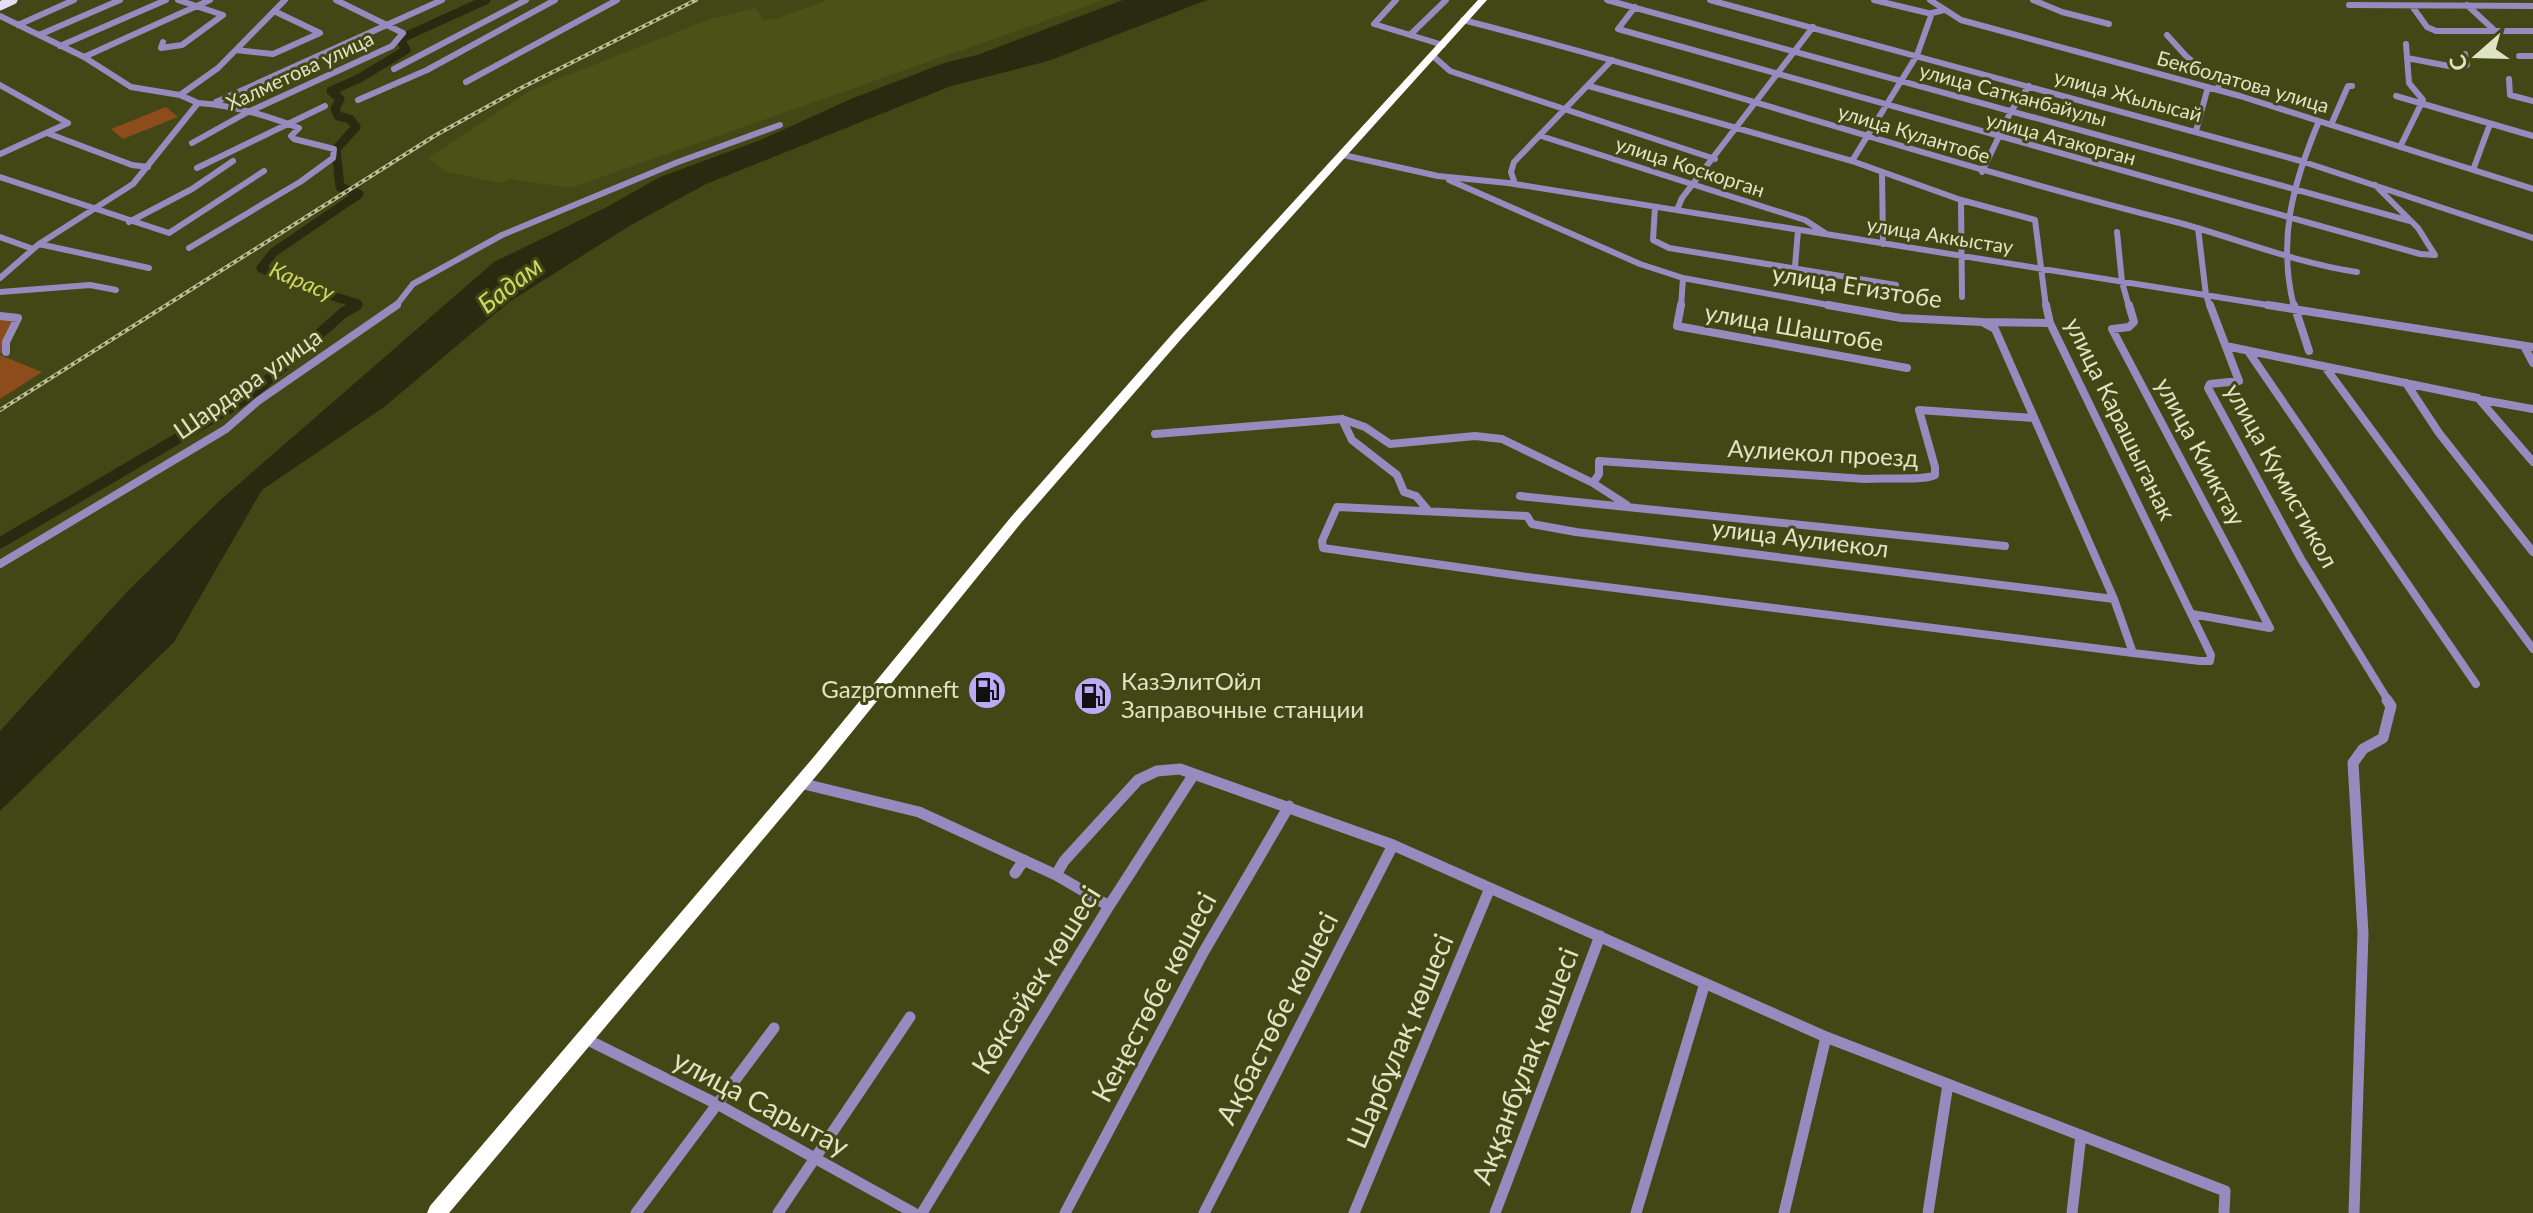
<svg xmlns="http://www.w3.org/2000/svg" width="2533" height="1213" font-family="Lato,sans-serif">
<rect width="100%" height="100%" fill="#434715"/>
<path fill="#4c5118" d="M828,0H1104L570,188L510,179L500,183L447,172L428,158L533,89L710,19L756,8L763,20L778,18Z"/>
<path fill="#8d4c1b" d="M166,107L178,117L123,139L111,129Z
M0,317H15L0,355L42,372L0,399Z"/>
<path fill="#282b10" d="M1123,0H1207L1048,61L951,86L706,184L631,225L509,302L384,407L262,490L174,642L0,811V731L126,593L217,503L494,262L605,208L660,177L758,141L851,99L944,63L977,55Z"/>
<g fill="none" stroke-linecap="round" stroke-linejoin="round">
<path stroke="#282b10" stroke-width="9" d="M354,307L358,304L289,282L261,268L274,252L359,194L340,187L336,149L356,127L350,119L338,116L335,109L340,99L331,91L360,78L406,50L400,39L486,0"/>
<path stroke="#282b10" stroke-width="11" d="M0,543L250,396L343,313L357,305"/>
<path stroke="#958bbf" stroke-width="6" d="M1396,0L1374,24L1443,45
M1607,0L2410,221
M1710,0L2301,161L2533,238
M1874,0L1932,14
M1930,0L1961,20L2240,96L2533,189
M2033,0L2062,12L2109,24
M2349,5L2533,6
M2467,5L2493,29
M2412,6L2427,27L2436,31H2533
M1635,7L1618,29L2420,254L2435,255L2418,228L2375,185
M0,16L84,57L131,87L180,95L198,103
M1463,20C1702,81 1936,162 2176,222C2236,238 2295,263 2357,272
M18,25L74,0
M39,35L120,0
M1410,35L1446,0
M2167,35L2186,56L2219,83L2218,90
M163,42L161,48L182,45L223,15L178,0
M60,46L166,0
M236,50L273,54L320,33L274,11
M1433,56L1450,71L1715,159
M2519,56H2533
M84,57L210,0
M2407,58L2459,68L2467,65L2465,54
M394,69L526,0
M2509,79L2510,95L2533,101
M466,82L617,0
M0,85L68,123
M1589,86L1852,161L1961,200L2035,220L2046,307
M180,95L218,68L285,0
M2396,96L2533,136
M358,100L427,70L555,0
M216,102L442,0
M2331,125L2348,86H2352
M2196,131L2208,87
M47,133L132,165L148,167
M1541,136L1805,220L1825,233
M192,143L246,113L392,46L403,33L336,0
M2400,147L2423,100L2409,83L2406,44
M0,154L68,123
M1343,155L1438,176L1508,183L2280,307
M1852,161L1917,55L1932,13L1944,10
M197,168L325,106
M2473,170L2490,124
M1982,172L2011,111L2029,86
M1882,173L1883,244
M0,177L169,233L264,171
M1449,180L1640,264L1683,278L1839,307
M1515,184L1511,172L1514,162L1612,60
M1961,200L1962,297
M1655,207L1653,240L1669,248L1896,285
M1677,210L1682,198L1813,27
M129,222L192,189L233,161
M2198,228L2206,295L2210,307
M2117,232L2122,282L2129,307
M0,237L33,249
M39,244L149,268
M189,248L300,182L333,158L334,149L294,139L291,136L299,128C266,115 233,105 198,103
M1795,267L1798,230
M0,278L39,244L133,184L198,103
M0,292L90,285L116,290
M395,307L413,284L502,235L678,162L780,125
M1681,307L1683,278
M2294,307C2277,240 2293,183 2319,121"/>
<path stroke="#958bbf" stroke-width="8" d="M1681,305L1677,326L1907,368
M1828,305L1901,318L1982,322L1995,329L2114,599
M2046,305L2050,323L2211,655L2210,661H2200L2133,653
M2129,305L2134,322L2129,327L2112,329L2270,628L2192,614
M2210,305L2239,381L2210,384L2208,388L2301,559L2389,702
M2268,305L2533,347
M2294,305L2309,351
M0,316L18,318L6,342V352
M1982,322L2050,323
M2226,346L2478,398L2533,462
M2524,346L2533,363
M2248,351L2476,684
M2325,367L2533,649
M2406,383L2439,433L2533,552
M2483,400L2533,409
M1342,419L1352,440L1397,475L1404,492L1416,496L1427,509
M1155,434L1342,419L1365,427L1390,444L1475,436L1502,439L1593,483L1599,474V461L1865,479C1882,477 1925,481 1935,475V467L1919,410L2033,418
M1593,483L1627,505
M1520,496L2005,546
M1337,507L1527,516L1532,524L1576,532L2114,599L2133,653L1527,577L1323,548L1322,541Z
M0,564L226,429L258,401L397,305"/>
<path stroke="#958bbf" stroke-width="11" d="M800,783L919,812L1056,875L1109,906
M1015,873L1024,860
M1056,875L1064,861L1138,780L1157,771L1180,769L1393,845L1826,1037L2225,1191L2224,1213
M584,1038L717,1104L914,1213
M636,1213L774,1028
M778,1213L910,1017
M922,1213L1109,906L1194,774
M1065,1213L1203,953L1289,806
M1204,1213L1393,845
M1354,1213L1490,888
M1495,1213L1600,936
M1636,1213L1705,983
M1784,1213L1826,1037
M1928,1213L1948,1084
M2072,1213L2081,1135
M2354,1213L2363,933L2353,763L2363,749L2383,738L2391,706L2387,700"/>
<path stroke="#e3e0f5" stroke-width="9" d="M0,6L13,0"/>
<path fill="#fff" fill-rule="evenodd" d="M1478,0H1487L1182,338L1021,523L822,769L449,1213H427L430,1206L812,759L1011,517L1174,332Z"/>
<g stroke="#bbc09b" stroke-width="4">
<path id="rail" d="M0,410L436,135L521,88L696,0"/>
</g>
<use href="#rail" stroke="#434715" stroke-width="2" stroke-dasharray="4" stroke-linecap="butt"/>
</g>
<defs>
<g id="fuel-disc" transform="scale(2)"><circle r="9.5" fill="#bbaaf6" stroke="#434715"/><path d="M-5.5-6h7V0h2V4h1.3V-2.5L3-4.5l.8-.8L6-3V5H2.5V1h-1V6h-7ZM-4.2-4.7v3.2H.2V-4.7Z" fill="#111"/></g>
</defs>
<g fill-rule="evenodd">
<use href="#fuel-disc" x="987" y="690"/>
<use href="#fuel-disc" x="1093" y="696"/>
</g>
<g text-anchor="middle" stroke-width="6" stroke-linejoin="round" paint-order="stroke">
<g font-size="20" fill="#dfe4c3" stroke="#434715">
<text transform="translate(300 71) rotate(-25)" y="7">Халметова улица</text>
<text transform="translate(2243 82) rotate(16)" y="7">Бекболатова улица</text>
<text transform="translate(2013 95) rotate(15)" y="7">улица Сатканбайулы</text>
<text transform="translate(2128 96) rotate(15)" y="7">улица Жылысай</text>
<text transform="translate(1914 134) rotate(17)" y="7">улица Кулантобе</text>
<text transform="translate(2061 139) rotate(15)" y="7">улица Атакорган</text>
<text transform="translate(1690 167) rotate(18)" y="7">улица Коскорган</text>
<text transform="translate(1940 236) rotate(9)" y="7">улица Аккыстау</text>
</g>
<g font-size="22" font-style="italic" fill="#cdd863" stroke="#434715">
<text transform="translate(302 281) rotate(23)" y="8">Карасу</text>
</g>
<g font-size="24" fill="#dfe4c3" stroke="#434715">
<text transform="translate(1857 287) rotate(9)" y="8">улица Егизтобе</text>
<text transform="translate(1794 328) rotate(10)" y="8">улица Шаштобе</text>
<text transform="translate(248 384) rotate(-35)" y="8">Шардара улица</text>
<text transform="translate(2120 419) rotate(64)" y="8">улица Карашыганак</text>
<text transform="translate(2200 452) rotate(62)" y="8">улица Кииктау</text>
<text transform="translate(1823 454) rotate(3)" y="8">Аулиекол проезд</text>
<text transform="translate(2281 476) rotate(61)" y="8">улица Кумистикол</text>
<text transform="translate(1800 539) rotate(7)" y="8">улица Аулиекол</text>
</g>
<g font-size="24" fill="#dfe4c3" stroke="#434715" text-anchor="start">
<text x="1121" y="690">КазЭлитОйл<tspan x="1121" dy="28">Заправочные станции</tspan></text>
<text x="959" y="698" text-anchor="end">Gazpromneft</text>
</g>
<g font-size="26" font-style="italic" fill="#cdd863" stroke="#434715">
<text transform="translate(510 285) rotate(-38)" y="9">Бадам</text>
</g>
<g font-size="28" fill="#dfe4c3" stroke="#434715">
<text transform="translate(1036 980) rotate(-58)" y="10">Көксәйек көшесі</text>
<text transform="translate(1154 997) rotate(-62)" y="10">Кеңестөбе көшесі</text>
<text transform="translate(1277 1018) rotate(-63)" y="10">Ақбастөбе көшесі</text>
<text transform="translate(1400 1041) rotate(-67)" y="10">Шарбұлақ көшесі</text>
<text transform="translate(1525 1066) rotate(-69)" y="10">Аққанбұлақ көшесі</text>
<text transform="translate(761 1103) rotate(28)" y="10">улица Сарытау</text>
</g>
</g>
<g transform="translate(2477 56) rotate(250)" stroke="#434715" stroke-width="6" paint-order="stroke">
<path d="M0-6L14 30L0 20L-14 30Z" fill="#dfe4c3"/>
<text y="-12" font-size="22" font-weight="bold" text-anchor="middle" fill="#dfe4c3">С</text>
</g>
</svg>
